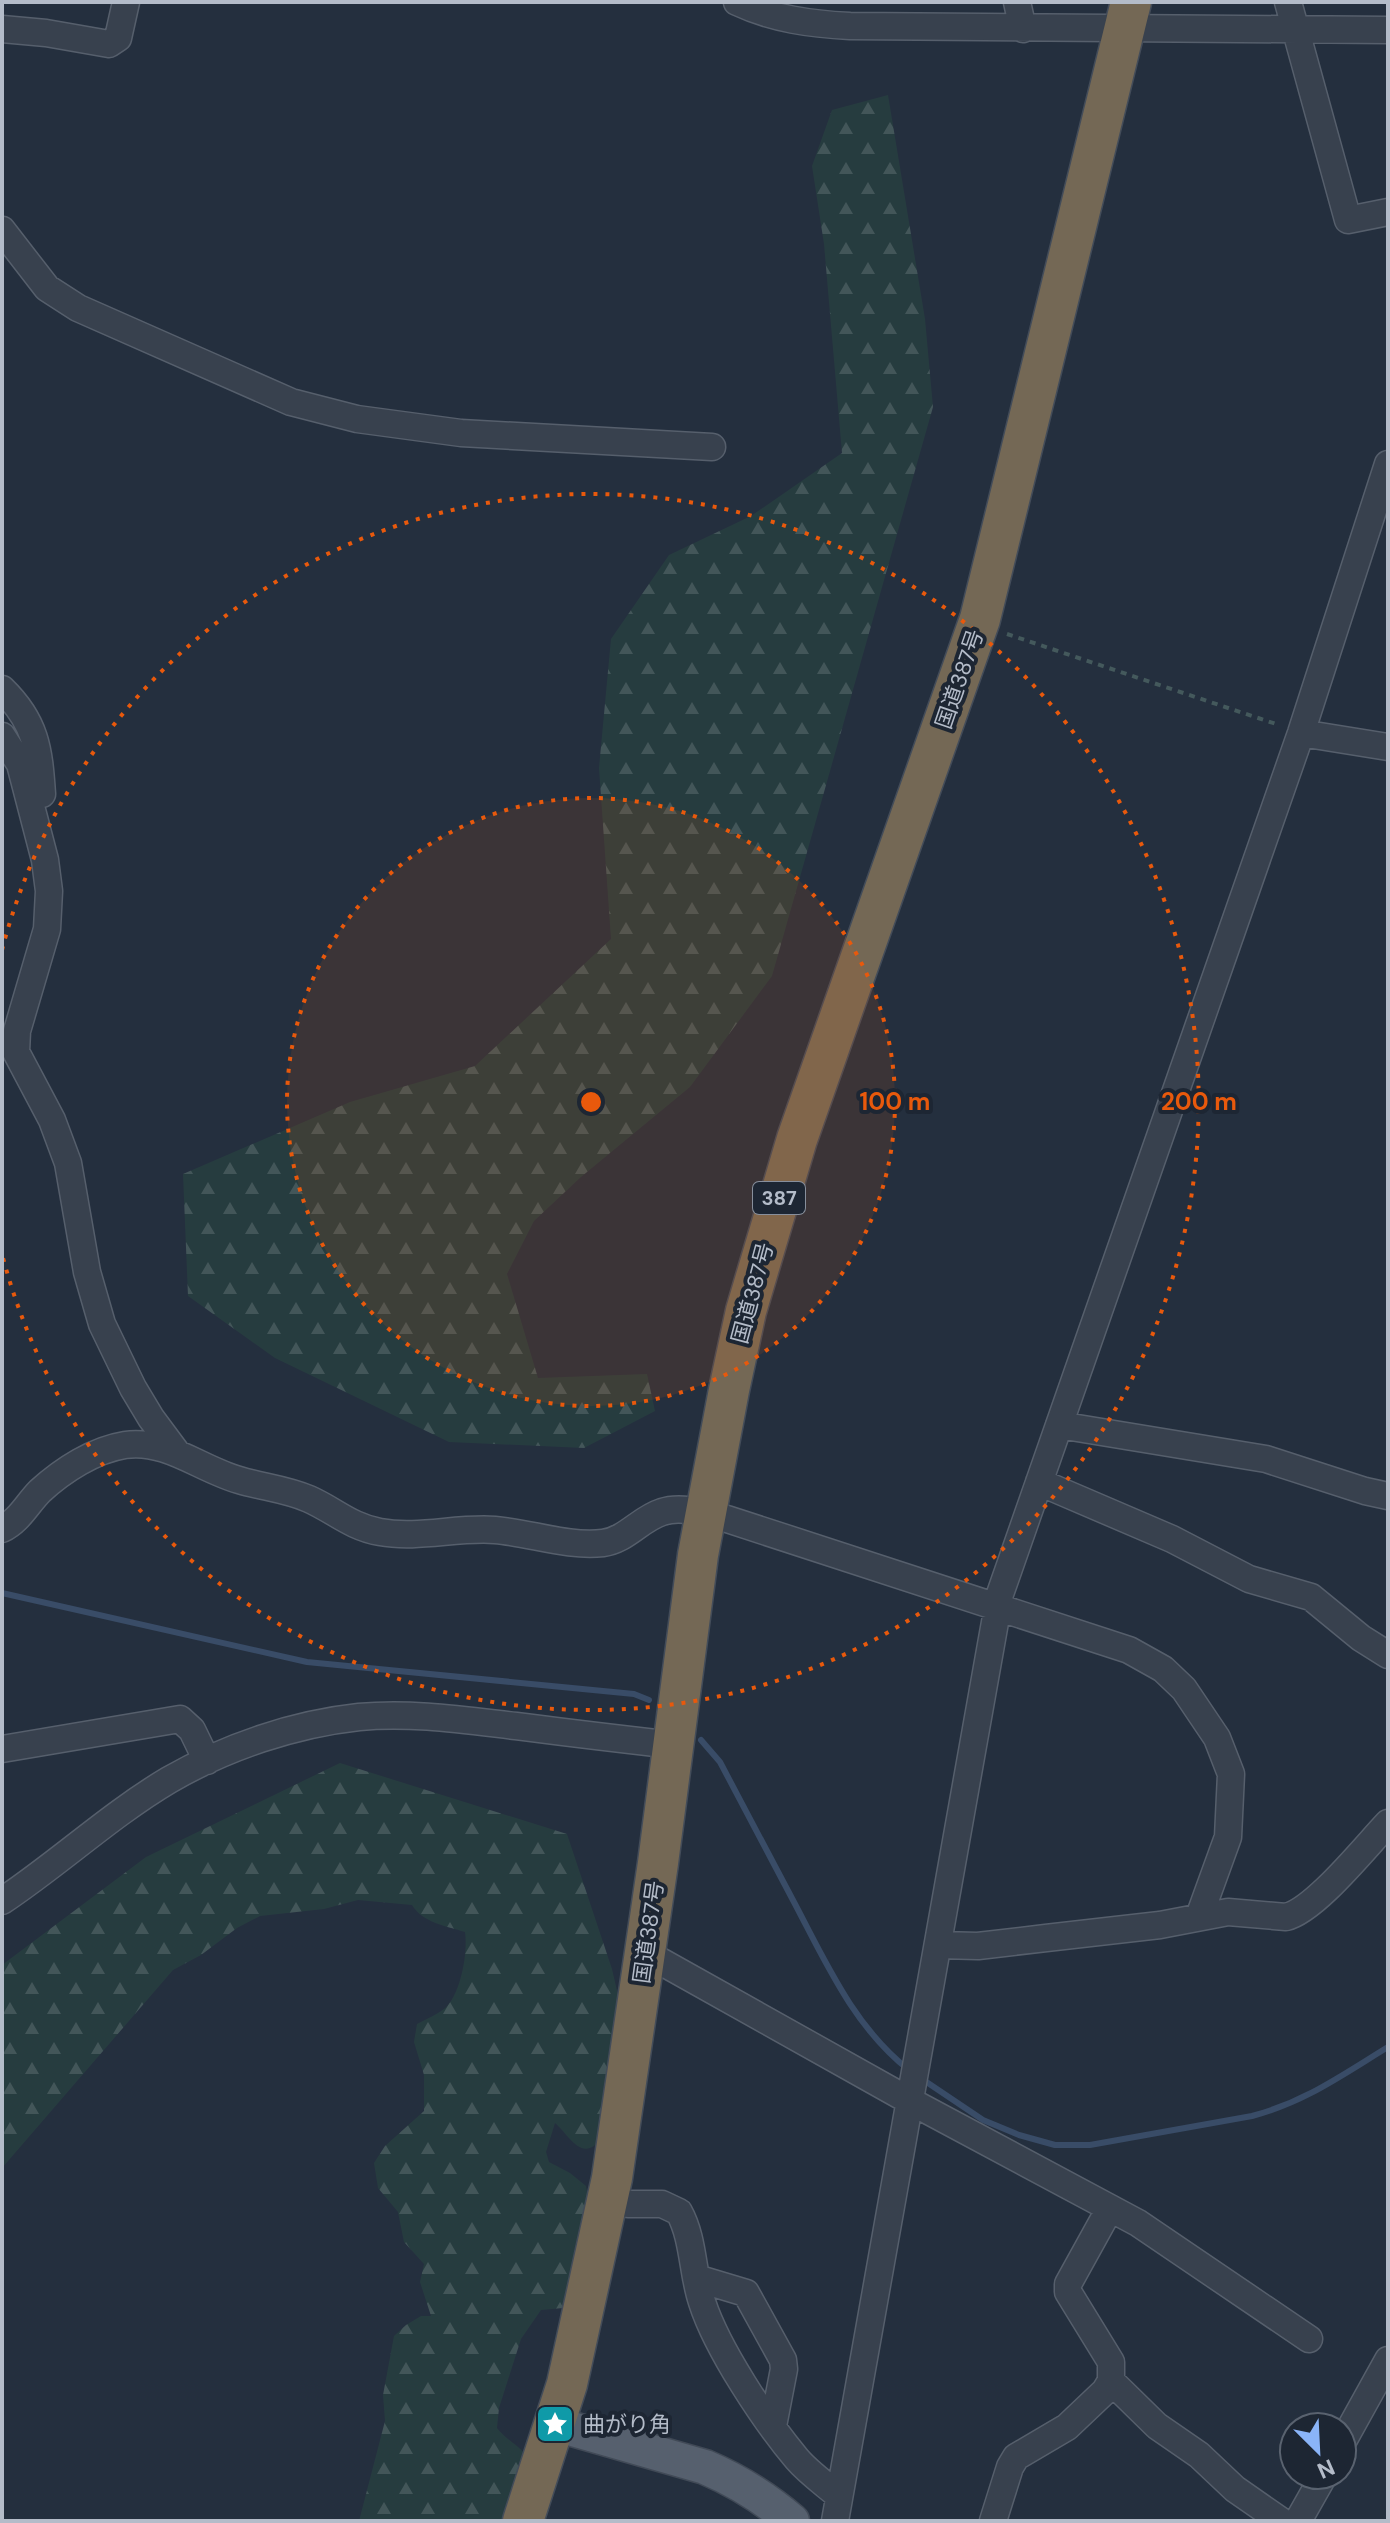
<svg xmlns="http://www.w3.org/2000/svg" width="1390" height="2523" font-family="'DM Sans','Noto Sans JP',sans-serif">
<defs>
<pattern id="forest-firs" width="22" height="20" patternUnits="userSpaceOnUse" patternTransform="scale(2)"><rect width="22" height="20" fill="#263c3f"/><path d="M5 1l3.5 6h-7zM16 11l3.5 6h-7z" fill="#435659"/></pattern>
</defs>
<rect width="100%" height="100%" fill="#242f3e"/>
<path fill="url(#forest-firs)" d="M888,95L925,319L933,407L772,976L690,1087L581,1177L534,1221L507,1274L538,1378L647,1374L655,1411L584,1448L449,1442L275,1358L188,1296L183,1174L350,1102L475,1066L611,939L599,768L611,639L669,555L751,516L842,453L824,244L812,166L832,110Z
M340,1763L567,1834L612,1969L627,2034L602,2138C582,2164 570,2136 555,2123L546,2152L549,2162L570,2173L586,2186L589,2204L567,2301L563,2308L541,2310L521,2339L499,2408L497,2428C505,2439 517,2444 525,2454L506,2521H359L385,2421L383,2395L394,2336L406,2325L421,2316H431L420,2282L424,2264L404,2242L398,2212L378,2188L374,2163L385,2146L424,2111V2075L414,2042L417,2024C426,2019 436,2015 444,2009C461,1995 468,1952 465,1932C446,1926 423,1923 412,1905L358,1900L324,1909L260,1916L237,1928L201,1955L173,1970L2,2168V1965L146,1857Z"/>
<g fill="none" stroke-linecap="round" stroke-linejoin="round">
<path stroke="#394c67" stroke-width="6" d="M2,1593L307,1662L634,1694L649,1700
M701,1740L720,1762C745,1809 770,1856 795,1904C826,1963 855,2028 909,2070
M922,2079L983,2120L1019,2135L1055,2145H1090L1252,2116C1305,2102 1342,2075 1388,2047"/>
<g stroke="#565f6c" stroke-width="29">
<path id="minor" d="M737,2C773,19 811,24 850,26L1388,30
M1017,2L1023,29
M1288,2L1348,220L1388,212
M2,29L46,33L109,44L118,38L126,2
M2,230L47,288L78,308L291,402L357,419L461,433L712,447
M2,689C36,722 39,749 42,794
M1301,733L1388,747
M2,736L20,764L45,860L49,891L47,929L17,1031L16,1052L52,1120L68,1163L87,1272L102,1324L133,1388L151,1418L177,1453
M1059,1425L1266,1459L1365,1491L1388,1496
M1039,1482L1172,1539L1249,1579L1311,1597L1361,1638L1388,1655
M2,1529C19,1521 27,1504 40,1491C63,1470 94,1450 125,1445C167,1439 200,1469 239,1480C262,1487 286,1489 309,1499C334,1510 351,1527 380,1532C418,1539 457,1527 495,1530C531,1533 567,1547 603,1543C626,1540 640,1519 662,1512C682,1505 707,1514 727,1519L1129,1650L1163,1669L1184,1689L1217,1738L1231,1774L1228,1837L1199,1917
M2,1749L180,1719L192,1730L207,1761
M2,1901C59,1863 110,1815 169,1780C226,1747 294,1724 359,1717C411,1712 464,1720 516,1726C569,1733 621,1739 673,1745
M939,1945L978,1946L1046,1938L1160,1925L1228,1912L1286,1917C1315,1910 1365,1847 1388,1823
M644,1952L910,2101L1138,2223L1309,2339
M628,2204H662L679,2212C694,2239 692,2273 702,2302C717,2349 765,2421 797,2459C809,2473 825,2484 839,2496
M696,2278L746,2293L783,2360L784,2369L773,2426
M1111,2381L1157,2426L1199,2455L1235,2489L1281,2521
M1342,2443L1388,2360
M835,2521L1000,1594L1301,733L1388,464
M993,2521L1010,2467L1016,2457L1067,2427L1105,2391L1111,2381V2362L1068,2292V2284L1110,2208
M1298,2521L1324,2475"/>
</g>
<g stroke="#414a57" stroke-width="37">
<path id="major" d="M555,2424L705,2467C738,2481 765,2498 792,2521"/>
</g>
<g stroke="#434c59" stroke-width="43">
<path id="highway" d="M523,2521L567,2384L612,2178L658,1863L698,1555L729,1390L746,1311L797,1139L980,619L1131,2"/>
</g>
<path stroke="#44595c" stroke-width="4" stroke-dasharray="6 6" stroke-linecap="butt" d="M1007,634L1279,725"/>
<use href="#minor" stroke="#38414e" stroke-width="26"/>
<use href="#major" stroke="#56606e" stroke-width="34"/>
<use href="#highway" stroke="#746855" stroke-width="40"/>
</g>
<circle cx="591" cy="1102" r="304" fill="#e8590c" fill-opacity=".12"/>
<g fill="none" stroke="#e8590c" stroke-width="4" stroke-dasharray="4 8">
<circle cx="591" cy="1102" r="304"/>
<path d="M2 950A608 608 0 1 1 2 1254"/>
</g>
<defs>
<g id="sight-square" transform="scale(2)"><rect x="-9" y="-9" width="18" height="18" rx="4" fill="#0f9aa8" stroke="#1d2633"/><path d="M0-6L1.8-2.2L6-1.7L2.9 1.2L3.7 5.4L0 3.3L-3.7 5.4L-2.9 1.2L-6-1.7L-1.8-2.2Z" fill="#fff"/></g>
</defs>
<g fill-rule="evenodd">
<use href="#sight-square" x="555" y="2424"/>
</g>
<g text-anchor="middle" stroke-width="8" stroke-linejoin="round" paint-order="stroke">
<rect fill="#1d2633" stroke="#878f9c" stroke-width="2" x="753" y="1182" width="52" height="32" rx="6"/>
<g font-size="20" font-weight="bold" fill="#b4bcc9">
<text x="779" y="1205">387</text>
</g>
<g font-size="22" fill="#b4bcc9" stroke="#1d2633">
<text transform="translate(959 679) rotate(-71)" y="8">国道387号</text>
<text transform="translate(752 1293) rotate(-75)" y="8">国道387号</text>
<text transform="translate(648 1932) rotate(-82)" y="8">国道387号</text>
</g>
<g font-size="22" fill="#b4bcc9" stroke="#1d2633" text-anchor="start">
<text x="583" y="2432">曲がり角</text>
</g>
</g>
<circle cx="591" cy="1102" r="12" fill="#e8590c" stroke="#1d2633" stroke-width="4"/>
<g font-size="24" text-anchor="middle" font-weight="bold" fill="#e8590c" stroke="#1d2633" stroke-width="8" stroke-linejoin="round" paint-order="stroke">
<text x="895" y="1110">100 m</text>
<text x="1199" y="1110">200 m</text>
</g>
<rect width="1390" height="2523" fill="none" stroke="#b4bcc9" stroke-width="8"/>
<g transform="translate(1318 2451) rotate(156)"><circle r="38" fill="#1d2633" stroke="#59626f" stroke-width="2"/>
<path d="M0-6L14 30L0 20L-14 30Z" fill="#8ab4f8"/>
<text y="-12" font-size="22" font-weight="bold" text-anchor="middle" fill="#b4bcc9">N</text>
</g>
</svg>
